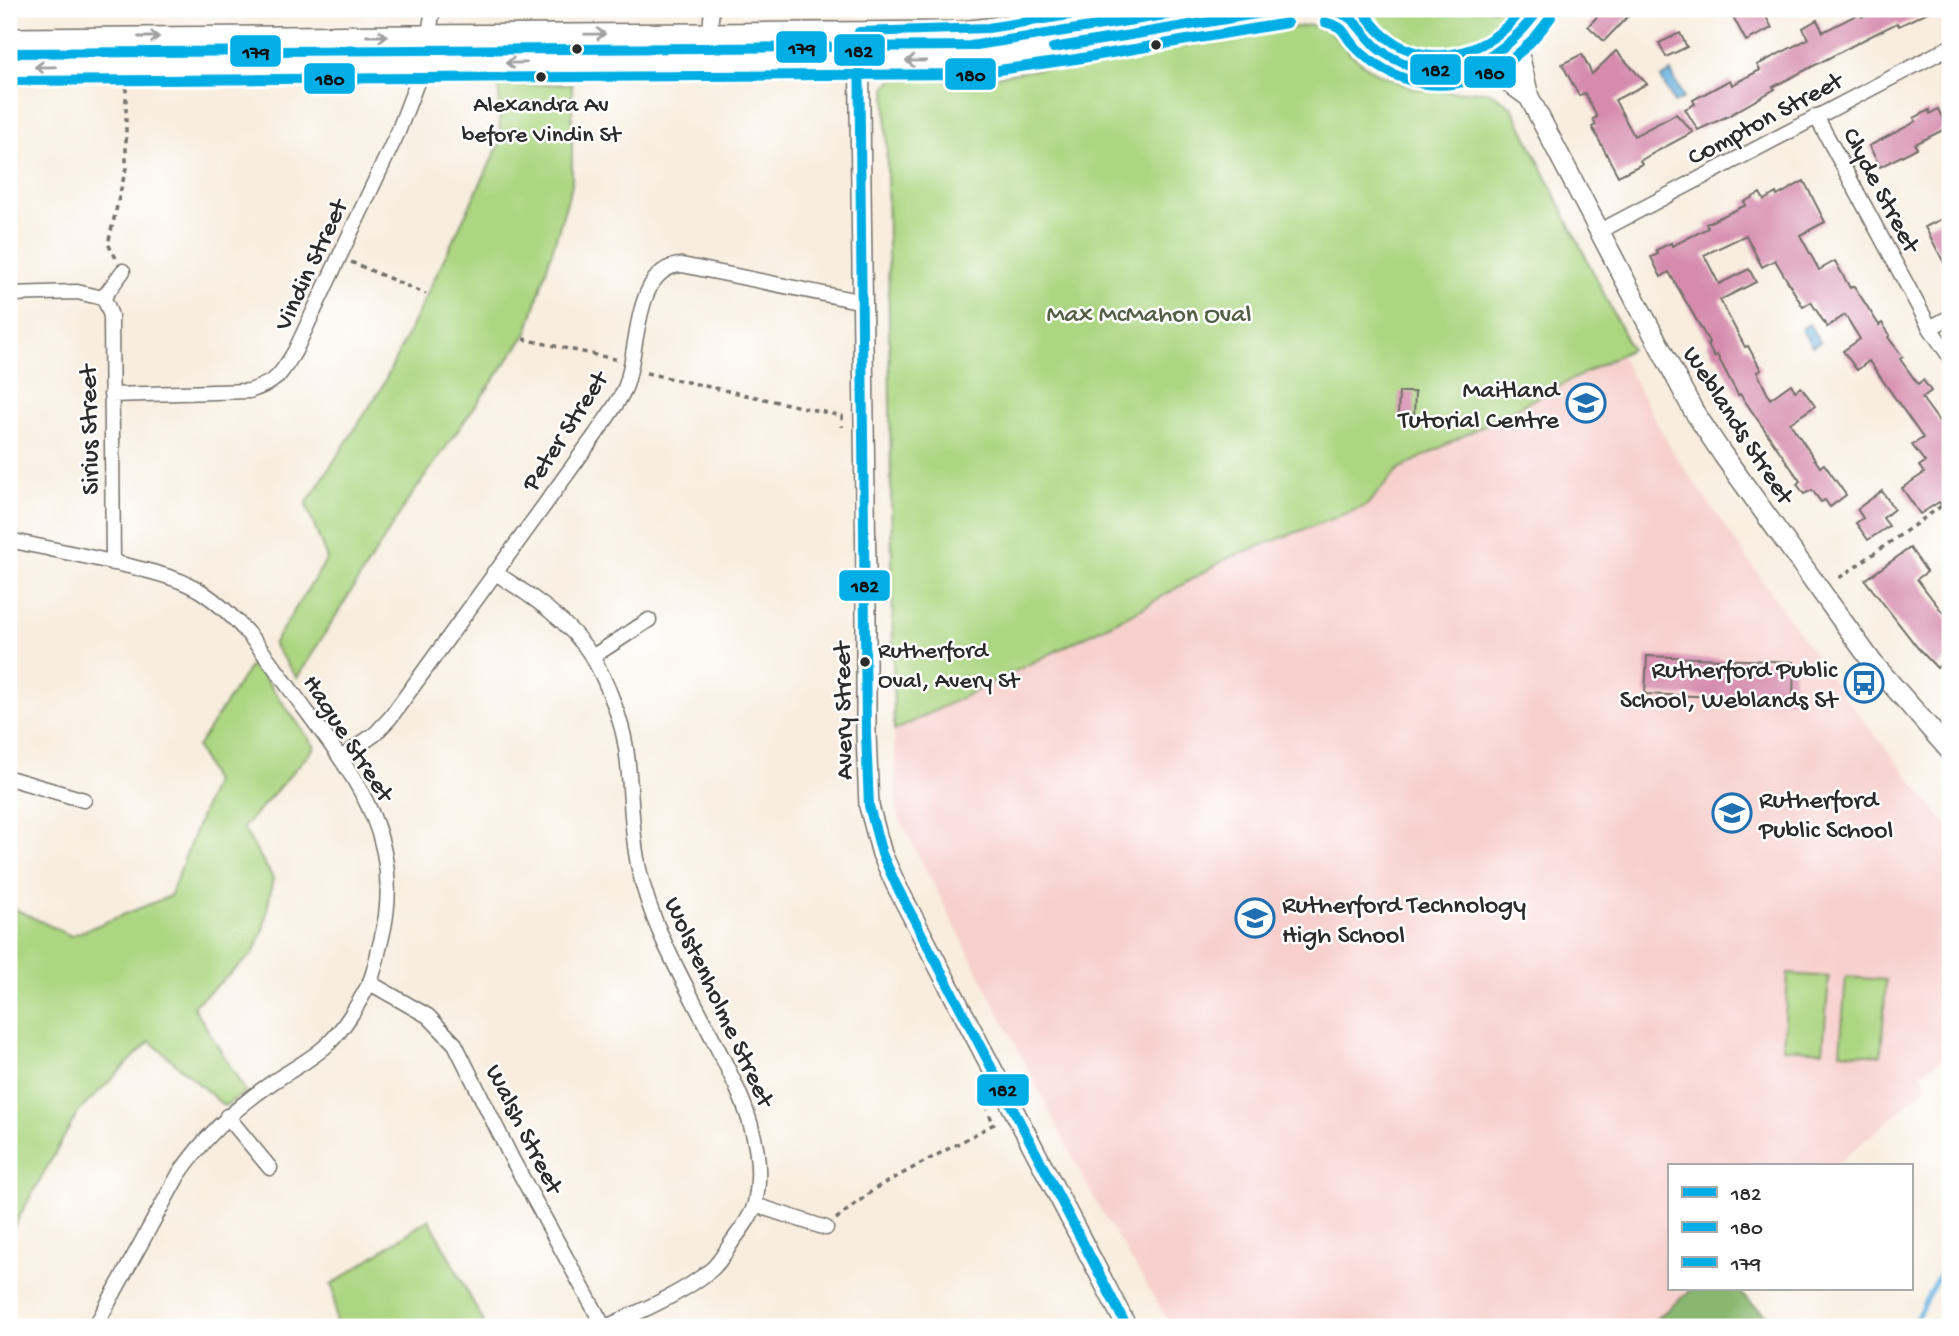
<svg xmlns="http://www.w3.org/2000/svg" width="1959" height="1336" font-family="'Gochi Hand',sans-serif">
<rect width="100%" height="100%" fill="#fff"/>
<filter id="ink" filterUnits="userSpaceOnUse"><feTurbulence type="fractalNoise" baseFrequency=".0143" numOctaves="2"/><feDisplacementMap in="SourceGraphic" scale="14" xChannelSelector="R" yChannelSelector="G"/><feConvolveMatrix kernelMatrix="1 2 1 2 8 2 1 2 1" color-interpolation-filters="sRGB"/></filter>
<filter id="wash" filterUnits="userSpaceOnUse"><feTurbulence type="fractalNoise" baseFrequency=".00686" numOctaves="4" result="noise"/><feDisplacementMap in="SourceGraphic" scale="28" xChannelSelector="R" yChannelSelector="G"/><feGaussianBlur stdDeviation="1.57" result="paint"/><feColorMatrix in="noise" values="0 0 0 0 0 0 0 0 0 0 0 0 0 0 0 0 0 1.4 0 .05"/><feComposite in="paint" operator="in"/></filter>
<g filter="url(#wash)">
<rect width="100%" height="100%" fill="#f8edde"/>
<path fill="#f7d0cd" d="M1620,355L1673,452L1837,687L1950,829V1053L1921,1073L1927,1087L1835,1166H1670V1289H1692L1647,1327H1172L1097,1204L897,813L894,731L1139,610L1228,558L1366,506L1399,469Z"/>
<path fill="#acd681" stroke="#6c8056" stroke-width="2" d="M449,9H594V12L453,14Z
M1362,9H1530C1521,19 1513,34 1502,42C1460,75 1384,58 1362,9Z
M1310,25L1330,31L1351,54L1374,72L1413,88L1453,92L1488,91L1512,107L1631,349L1399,469L1366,506L1228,558L1139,610L894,731L886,86L896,78L997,76Z
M572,84V185L527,333L407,502L297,678L273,644L327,559L306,504L381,389L500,143L499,85Z
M253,662L315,747L243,828L273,878L263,932L253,954L193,1006L246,1092L224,1106L150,1041L78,1112L9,1235V906L71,936L170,896L214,782L197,747Z
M1788,974L1829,977L1823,1051L1783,1048Z
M1846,977L1886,980L1881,1055L1840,1052Z
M429,1219L486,1327H336L334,1291L331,1285Z"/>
<path fill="#89b76f" stroke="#5a714d" stroke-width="2" d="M1692,1289H1735L1780,1327H1647Z"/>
<path fill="#66b2df" stroke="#486e85" stroke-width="2" d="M1671,72L1684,98L1674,103L1661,78Z
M1809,324L1820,342L1812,346L1801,329Z"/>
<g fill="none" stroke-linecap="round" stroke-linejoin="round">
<path stroke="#66b2df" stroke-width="5" d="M1912,1327L1950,1253"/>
</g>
<g id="blocks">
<path fill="#d68bae" d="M1589,9H1635L1604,41L1588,26L1597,17Z
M1729,9H1762L1772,28L1746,41Z
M1878,9H1934L1899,26L1897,23L1869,37L1773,87L1775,89L1728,116L1698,130L1685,109L1695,104L1693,100L1730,80L1732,85L1760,70L1757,65L1808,39L1803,28L1817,20L1823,32L1860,13L1862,17Z
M1680,33L1687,47L1666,57L1659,43Z
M1616,51L1647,84L1615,100L1634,136L1676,114L1693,132L1648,156L1640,161L1642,164L1618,176L1592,127L1596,125L1593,119L1597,117L1585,93L1579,96L1562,64L1582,54L1592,74Z
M1938,109L1947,128L1915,144L1917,148L1880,167L1869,146L1910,125L1916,121L1914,118L1929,110L1930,114Z
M1804,181L1825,222L1800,235L1819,270L1835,261L1850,288L1854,286L1879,325L1882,323L1890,335L1888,337L1903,357L1900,359L1918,384L1923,380L1931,391L1922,398L1941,424L1950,417V517L1939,502L1920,514L1902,488L1924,473L1919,466L1925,462L1912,445L1923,438L1869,361L1857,370L1843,351L1860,339L1845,315L1827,327L1811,302L1803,307L1775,260L1762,267L1746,235L1704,255L1719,284L1749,269L1756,282L1720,300L1745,347L1748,346L1761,370L1757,372L1770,399L1791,384L1795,391L1801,387L1815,406L1790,423L1820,467L1824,464L1846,495L1830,507L1825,500L1821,502L1812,490L1804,494L1797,484L1800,481L1740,394L1738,395L1717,355L1714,357L1707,343L1709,342L1669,272L1661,277L1651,257L1658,254L1656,250L1671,243L1672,246L1708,228L1706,224L1746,205L1744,202L1760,193L1764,200L1776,193L1777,196Z
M1950,215V274L1925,227Z
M1399,392H1415L1414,417L1398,416Z
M1882,491L1894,509L1883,518L1889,526L1868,540L1856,523L1863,518L1857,509Z
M1910,548L1927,572L1917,579L1950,622V656L1937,668L1917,647L1865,580Z
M1647,656L1794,662L1793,700L1645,694Z"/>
</g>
</g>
<g filter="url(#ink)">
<use href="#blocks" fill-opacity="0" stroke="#736f6a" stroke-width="2"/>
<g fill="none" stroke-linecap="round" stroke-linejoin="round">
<g stroke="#736f6a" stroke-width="10">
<path id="lane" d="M81,39L82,66"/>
</g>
<g stroke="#736f6a" stroke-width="17">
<path id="street" d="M1197,9L1201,22
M707,60L712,9
M1816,116L1930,328L1950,357
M1600,231L1950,47
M9,294L77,292L103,298
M1930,328L1950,317
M111,395L249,391C277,382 280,376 295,351L398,132L424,64L433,9
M9,540C50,549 92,557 133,567C156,573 182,579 202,592C241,618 266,656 293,693C351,772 408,836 381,941C377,955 375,973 368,986C357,1006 345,1027 329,1043C313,1059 292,1069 273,1082C236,1107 205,1136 179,1174L95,1327
M113,563L111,316L107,305L103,298L123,271
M494,572C530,595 570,621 593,658C607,682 622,721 626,748C632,787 630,829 639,869C652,930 687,986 715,1043C740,1093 768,1145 755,1203C752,1216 742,1228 734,1239C727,1249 721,1261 712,1269C682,1294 641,1311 606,1327
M592,657L649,620
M341,758L375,734L390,718L596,434C605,420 618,404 625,388C639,354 633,266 682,265L863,302
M9,778L84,800
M370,983L428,1016L455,1044L512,1159L604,1327
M227,1116L270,1168
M755,1205L826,1228"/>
</g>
<g stroke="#736f6a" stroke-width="22">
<path id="secondary" d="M1347,9C1389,93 1494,87 1539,9
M859,32L866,577V734L869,806L882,854L896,885L1127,1327
M9,38L961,31L988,28L1107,9
M1516,41L1529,97L1693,410L1723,455L1872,662L1950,751
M1482,63L1529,97
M9,67L971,60L1074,45L1285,9"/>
</g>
<path stroke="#736f6a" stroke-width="3.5" stroke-dasharray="5 5" stroke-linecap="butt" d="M116,258L108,244L126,168V85
M351,262L426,294
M523,339L619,360
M646,373L842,416V427
M1839,578L1950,500
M836,1219L876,1188L994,1124L987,1110"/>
<use href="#lane" stroke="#fff" stroke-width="7"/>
<use href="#street" stroke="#fff" stroke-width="14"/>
<use href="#secondary" stroke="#fff" stroke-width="19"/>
<g stroke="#fff" stroke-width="16">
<path id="bus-1" d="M1107,9L988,28L859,32L866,734L869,806L882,854L896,885L1127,1327
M1331,9C1337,12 1345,14 1351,19C1362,28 1368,41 1380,50C1440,92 1501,63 1539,9
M1053,48L1285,9"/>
</g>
<g stroke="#fff" stroke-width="16">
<path id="bus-2" d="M1325,22C1330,24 1336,25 1340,28C1344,31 1347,37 1350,41C1357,49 1365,57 1374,63C1441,108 1508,78 1551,17
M9,81L971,74L1076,59L1287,23"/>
</g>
<g stroke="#fff" stroke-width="16">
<path id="bus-3" d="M1361,9C1369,18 1375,29 1386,37C1432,72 1491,53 1522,9
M9,53L970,46L1203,9"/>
</g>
<use href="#bus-1" stroke="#02aee5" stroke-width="10"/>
<use href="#bus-2" stroke="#02aee5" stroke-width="10"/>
<use href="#bus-3" stroke="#02aee5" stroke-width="10"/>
</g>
<defs><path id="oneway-shaft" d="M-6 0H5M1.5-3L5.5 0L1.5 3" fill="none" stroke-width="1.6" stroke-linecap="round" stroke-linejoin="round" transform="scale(1.75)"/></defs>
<g stroke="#a0a0a0">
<use href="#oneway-shaft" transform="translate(595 34) rotate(-1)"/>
<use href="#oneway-shaft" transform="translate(377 36)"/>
<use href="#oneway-shaft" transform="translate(149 37)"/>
<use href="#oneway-shaft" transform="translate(916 61) rotate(179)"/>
<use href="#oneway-shaft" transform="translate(516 63) rotate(179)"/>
<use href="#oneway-shaft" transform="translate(45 67) rotate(179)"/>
</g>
</g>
<defs>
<g id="school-ring" transform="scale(2.0125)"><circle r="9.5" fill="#fff" stroke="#1f6fb2" stroke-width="1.5"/><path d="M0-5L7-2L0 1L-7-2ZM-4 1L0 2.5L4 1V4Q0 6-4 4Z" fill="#1f6fb2"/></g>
<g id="bus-ring" transform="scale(2.0125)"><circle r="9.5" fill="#fff" stroke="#1f6fb2" stroke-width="1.5"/><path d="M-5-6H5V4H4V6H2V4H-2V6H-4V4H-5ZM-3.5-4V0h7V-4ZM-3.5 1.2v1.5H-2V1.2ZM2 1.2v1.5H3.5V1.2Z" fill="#1f6fb2"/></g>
</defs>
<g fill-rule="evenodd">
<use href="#school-ring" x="1586" y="403"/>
<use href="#bus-ring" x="1864" y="683"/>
<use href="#school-ring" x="1732" y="813"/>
<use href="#school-ring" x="1255" y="918"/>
</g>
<g fill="#2b2b2b" stroke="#fff" stroke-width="2.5">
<circle cx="1156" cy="45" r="6"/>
<circle cx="577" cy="49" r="6"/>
<circle cx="541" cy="77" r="6"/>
<circle cx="865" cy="662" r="6"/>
</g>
<g text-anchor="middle" stroke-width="5" stroke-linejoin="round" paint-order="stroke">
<g font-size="24" fill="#2b2b2b" stroke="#fff">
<text x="541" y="111">Alexandra Av<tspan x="541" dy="30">before Vindin St</tspan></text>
<text x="878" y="657" text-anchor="start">Rutherford<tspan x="878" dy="30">Oval, Avery St</tspan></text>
</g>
<g font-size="26" fill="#2b2b2b" stroke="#fff">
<text transform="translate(1764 117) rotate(-28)" y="9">Compton Street</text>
<text transform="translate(1883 189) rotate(62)" y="9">Clyde Street</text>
<text transform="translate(309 264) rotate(-65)" y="9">Vindin Street</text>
<text transform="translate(1740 424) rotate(57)" y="9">Weblands Street</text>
<text transform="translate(87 430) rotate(-91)" y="9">Sirius Street</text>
<text transform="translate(563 430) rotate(-57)" y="9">Peter Street</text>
<text transform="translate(841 711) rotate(-91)" y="9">Avery Street</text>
<text transform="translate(350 737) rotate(57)" y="9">Hague Street</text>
<text transform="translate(721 1001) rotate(65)" y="9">Wolstenholme Street</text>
<text transform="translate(526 1128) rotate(63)" y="9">Walsh Street</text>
</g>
<g font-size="26" fill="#525e45" stroke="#fff">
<text x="1149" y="321">Max McMahon Oval</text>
</g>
<g font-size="26" fill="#2b2b2b" stroke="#fff" text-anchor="end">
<text x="1559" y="397">Maitland<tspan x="1559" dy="30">Tutorial Centre</tspan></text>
<text x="1837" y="677">Rutherford Public<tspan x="1837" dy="30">School, Weblands St</tspan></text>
<text x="1759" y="807" text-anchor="start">Rutherford<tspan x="1759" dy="30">Public School</tspan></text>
<text x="1282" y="912" text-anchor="start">Rutherford Technology<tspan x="1282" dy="30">High School</tspan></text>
</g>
</g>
<g stroke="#fff" stroke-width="2.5">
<rect x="775" y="30" width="53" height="34" rx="7" fill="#02aee5"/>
<rect x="833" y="33" width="53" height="34" rx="7" fill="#02aee5"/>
<rect x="229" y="34" width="53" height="34" rx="7" fill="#02aee5"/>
<rect x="1409" y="53" width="53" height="33" rx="7" fill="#02aee5"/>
<rect x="1463" y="55" width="54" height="34" rx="7" fill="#02aee5"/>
<rect x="944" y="57" width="53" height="34" rx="7" fill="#02aee5"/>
<rect x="303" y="62" width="53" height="33" rx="7" fill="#02aee5"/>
<rect x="838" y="569" width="53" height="33" rx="7" fill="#02aee5"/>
<rect x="976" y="1073" width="54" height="34" rx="7" fill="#02aee5"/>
</g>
<g font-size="19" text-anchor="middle" font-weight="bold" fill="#111">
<text x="802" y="54">179</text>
<text x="859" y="57">182</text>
<text x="256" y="58">179</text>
<text x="1436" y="76">182</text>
<text x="1490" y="79">180</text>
<text x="971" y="81">180</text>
<text x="330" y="85">180</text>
<text x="865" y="592">182</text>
<text x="1003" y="1096">182</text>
</g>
<rect width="1959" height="1336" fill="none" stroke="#fff" stroke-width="35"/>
<rect x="1668" y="1164" width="245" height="126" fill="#ffffff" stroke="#aaaaaa" stroke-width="2"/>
<rect x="1682" y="1187" width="35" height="10" fill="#02aee5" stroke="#aaaaaa" stroke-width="2"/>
<text x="1731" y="1200" font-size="21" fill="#2b2b2b">182</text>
<rect x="1682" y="1222" width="35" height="10" fill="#02aee5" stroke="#aaaaaa" stroke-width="2"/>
<text x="1731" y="1234" font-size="21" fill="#2b2b2b">180</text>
<rect x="1682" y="1257" width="35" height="10" fill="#02aee5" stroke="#aaaaaa" stroke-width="2"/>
<text x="1731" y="1270" font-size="21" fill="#2b2b2b">179</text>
</svg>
